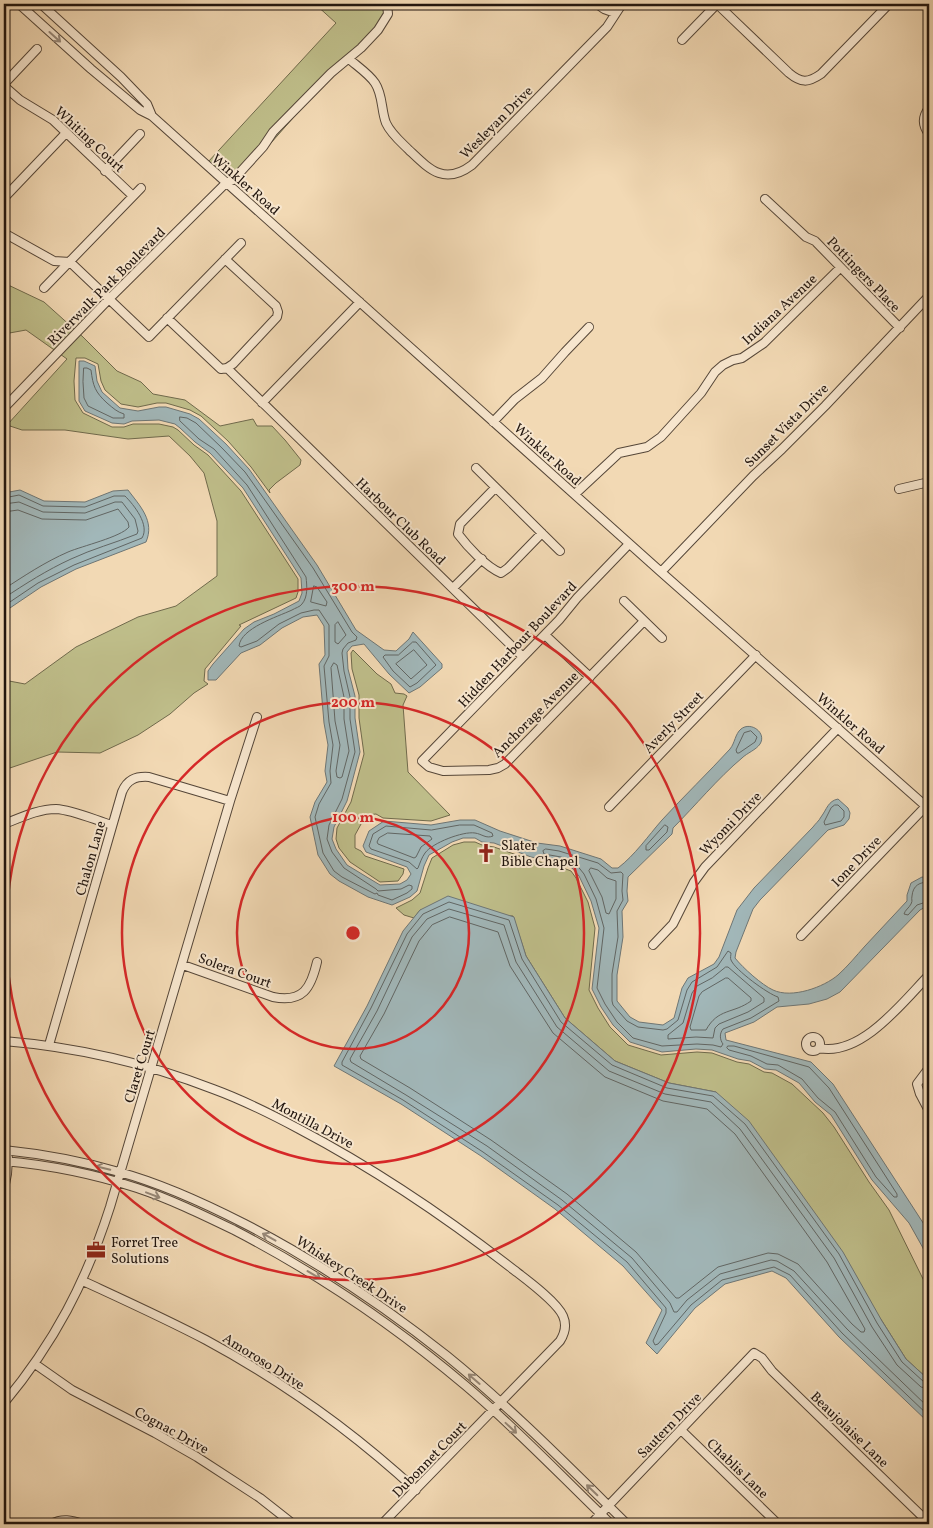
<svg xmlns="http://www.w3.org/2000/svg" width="933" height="1528" font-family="Vollkorn,serif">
<rect width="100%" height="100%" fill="#f2d9b4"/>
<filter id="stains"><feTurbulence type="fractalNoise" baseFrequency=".004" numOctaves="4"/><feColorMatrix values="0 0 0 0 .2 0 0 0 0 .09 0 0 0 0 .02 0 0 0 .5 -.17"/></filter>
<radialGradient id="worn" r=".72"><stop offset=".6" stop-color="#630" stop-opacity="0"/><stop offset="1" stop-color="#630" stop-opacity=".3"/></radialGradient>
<path fill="#bfbe8a" stroke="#706a4c" d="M315,4H387L386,18L329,77L234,185L208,162L336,23Z
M4,283L44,302L83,337L117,371L141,382L153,394L185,400L220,426L253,419L257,426H272L285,440L301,460L300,465L276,483L269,490L270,493L251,467L228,441L201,416L190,410L166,403H157L138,407L121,404L105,390L101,381L98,364L85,358H76L74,381L75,400L83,413L112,427H124L133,424H159L173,427L178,430L194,445L208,455L241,491L298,579V592L296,598L239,625L241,626L205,669L204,681L208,684L194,693L170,714L138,735L100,753L57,752L4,770V680L25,684L76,647L138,617L176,606L217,576V521L204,473L190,456L169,436L128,439L65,430H22L7,425L67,359L26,330L4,334Z
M353,650L377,674L391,684L395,693L404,694L407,696L403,705L408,772L450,815L431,821L383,818L376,814L366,815L355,835V848L361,851L365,856L404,869L403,874L398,881L380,882L350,862L339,848L336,839L337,828L351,802L364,754L359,718V695L352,669L351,653Z
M464,842H475L482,845L494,847L531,860L558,866L571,871L576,878L588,902L595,928L589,990L598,1008L610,1027L628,1045L661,1055L697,1052L712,1053L737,1062L749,1064L764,1072L772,1073L792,1084L823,1113L834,1127L869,1182L889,1210L927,1287L929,1306V1380L906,1359L882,1321L716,1092L669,1083L615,1061L565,1018L526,956L513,916L420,910L414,918L404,915L396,908L412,900L420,893L428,868L432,858L453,845Z"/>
<path fill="#a1b7b9" stroke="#6e7675" d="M79,361H84L95,366L97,381L102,392L120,408L138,411L159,407H166L190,414L199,419L226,444L249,469L317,565L356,630L384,650L396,651L409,639L413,632L442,664V668L420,687L409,693L389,674L364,644L352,646L347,652L348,669L355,696V718L360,752L347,801L334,827L332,839L336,849L347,865L380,885L400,884L407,880L411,874L407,867L366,852L363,846L369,831L384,821L431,825L460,820H475L500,831L537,843L560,846L601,859L612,868H618C635,855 648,836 662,820C684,796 708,773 730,749C735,743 735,734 741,729C751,721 767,733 760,744C756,750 747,753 742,758C718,778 695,806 673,828L672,834L628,877L627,891L628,901L622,911L623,937L617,975V1001L630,1017L639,1022L663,1025L674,1018L682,988L688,978L714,964L719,957L737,910L754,888L813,827C815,824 819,821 821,817C827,809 828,801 838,799L848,808L850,813L849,819L844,825L828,830L760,900L753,909L736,952L735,958C743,968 762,985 773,990C792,999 824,987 838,975C848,966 856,956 865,946C879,931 893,916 907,901V895L911,883L922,877L929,878V905L920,910L840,992L827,999L809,1004L777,1007L754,1022L725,1033L726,1040L811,1062L833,1084L929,1232V1266L923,1248L909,1223L872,1180L831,1115L815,1102L799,1083L776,1070L765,1069L750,1061L738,1059L712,1050L696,1049L662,1052L630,1042L613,1025L601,1007L592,989L599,928L591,901L579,876L572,868L559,862L531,857L494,843L482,842L475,838H463L452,842L429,855L424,866L417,891L410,897L392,905L368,897L339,881L330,874L318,855L310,817L315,802L327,782L325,771L328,745L324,723L319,664L325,655L324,626L317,615L303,617L282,628L260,645L241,653L216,680H208V671L213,664L244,629L254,622L274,614L299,601L302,593L301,578L243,488L210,453L195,442L180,428L175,424L159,420L132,421L124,424L112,423L85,411L79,401Z
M20,490L44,501L85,502L113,491L128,490C140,506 155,521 146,542L76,569L41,587L4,612V493Z
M448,896L514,917L526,956L565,1018L615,1061L669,1083L716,1092L749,1121L843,1252L882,1321L906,1359L929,1380V1423L839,1337L786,1278L772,1271L725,1284L695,1308L657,1354L646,1343L662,1310L623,1266L555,1209L481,1156L401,1104L334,1066L367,1006L403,931L420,910Z"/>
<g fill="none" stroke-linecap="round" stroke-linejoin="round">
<path stroke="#616664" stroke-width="1" d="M84,368H87L91,370C93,386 95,392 107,403C113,408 117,412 124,414V418H113L88,406L84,398L83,382Z
M180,417L187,418L196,423L222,448L245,472L313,568L352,632L357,637L356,640L348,643L343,649L342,653L344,671L350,697V719L355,752L342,799L329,825L327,839L332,852L344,868L376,889L378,891L401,889L409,885L412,886V889L407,893L392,900L378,895L377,893L375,894L371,892L342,877L334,871L323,853L315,817L319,804L331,783L330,771L333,745L329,722L324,666L329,656V625L319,610H314L301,613L279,624L257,641L241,647L239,646C241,628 277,617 292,610C295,608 300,607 302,604C308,597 307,586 306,577L247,485L214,449L199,439L180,421Z
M4,498L19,495L43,506L85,507L114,496H125C134,505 150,525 142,538L74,565L38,583L4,606
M4,504L19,502L43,512L85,513L115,502H122L135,519L138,531L137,534C115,543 92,549 71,559C47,570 25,584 4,598
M4,512L18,510L42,519L86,520L118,509L128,522L129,527C121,537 82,546 68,552C45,562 24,576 4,589
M314,586L317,587L327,602L326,606L311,602Z
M338,622L346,635L338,644L335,642V625Z
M413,642H416L436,665L417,683L410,687L393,671L383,657L385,655H398Z
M414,650L427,665L411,679L396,664Z
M334,663L337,665L344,697V719L349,751L342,777L340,778L337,777L336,771L340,745L335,721L331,668Z
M751,731L757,737L755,742L739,753H737L736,750L744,733Z
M835,805H838L844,811V817L841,821L825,825L824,822L831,808Z
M460,825H474L492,833L493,836C486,839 482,834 475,833C463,831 432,843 425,853C422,857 420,863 418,868L417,869L409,862L371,849L369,846L373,834L386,826L431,830Z
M665,825L668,827L667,832L649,850H646V846Z
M388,833L430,836L432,839L421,847L416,857L414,858L378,844L377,842L379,838Z
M546,849L559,851L598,863L611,873L621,872L623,874L622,891L623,900L617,911L618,937L612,974V1001L613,1005L627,1021L638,1027L663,1030L667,1029L678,1020L687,990L692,982L717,967L728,951L731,953C731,955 730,958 731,960C735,970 768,994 778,997L779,1001L751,1018L723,1029C719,1034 720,1040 723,1044L721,1047L713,1045L697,1044L662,1046L633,1038L617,1022L605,1004L597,988L604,928L596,899L584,874L576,864L561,857L544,854L543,851Z
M591,868L598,870L607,878L616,881V899L609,914L606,913L602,897L589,871Z
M929,882C920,882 913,885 912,896C911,900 913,900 911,904C909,908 905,910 904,914L908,915L917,905L929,901
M450,917L498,932L510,966L553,1033L605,1077L663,1101L707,1109L735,1134L827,1262L865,1329L864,1332H861L852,1324L798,1264L778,1254L768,1253L718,1267L679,1298H676L636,1252L567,1194L491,1140L410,1088L361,1059L360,1056L384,1014L419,941L432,925Z
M726,967H728L764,998V1002L748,1012L719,1024L715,1028L713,1038L696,1037L668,1039V1035L683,1023L692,993L697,986L712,978Z
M726,978H728L751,998V1001C733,1014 718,1008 706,1030H691L690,1027L699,996L702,992Z
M728,1046H734L809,1067L829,1088L897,1194V1197H894L876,1177L835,1112L818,1098L802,1079L778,1065L767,1064L751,1056L729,1050L727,1048Z
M929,1383L924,1382L902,1362L877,1323L839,1254L745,1124L713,1096L667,1088L612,1065L561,1022L522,959L509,920L449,902L423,914L407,934L371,1008L342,1062V1065L403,1100L483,1152L558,1205L627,1262L666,1308V1313L653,1341L655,1345L658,1344L691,1305L722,1280L774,1267L790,1275L842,1333L929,1416
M929,1389L921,1387L897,1365L872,1327L834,1258L740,1129L711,1102L665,1094L609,1071L557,1027L516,962L504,925L449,909L427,919L412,937L377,1011L350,1059L351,1062L406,1095L487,1146L562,1200L632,1258L670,1303L674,1312H677L687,1300L720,1274L771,1260L777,1261L794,1271L847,1329L929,1408"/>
<g stroke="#554638" stroke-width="10">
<path id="minor" d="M19,4L91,69L140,110L152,116L661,572L929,809
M41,4L121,77L147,104L152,116
M597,4L604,9L615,13
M717,4L789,73C801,83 808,83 821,74L889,4
M682,40L717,4
M349,59C357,66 369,74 375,83C383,95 381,110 386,123C391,134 401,142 409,150C429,169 444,186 472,165L607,27L622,4
M4,84L37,49
M4,86L20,100L53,120L133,196
M929,108C922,117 922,125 929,134
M105,171L140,134
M4,198L66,133
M765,199L806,237L815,241L900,328
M4,233L54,261L70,262L149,337L241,243
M44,288L141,188
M167,318L221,369L227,368L233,364L277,317L278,312L276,306L225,259
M227,368L523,657
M262,403L360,302
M4,408L109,299L226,183L233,180L263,147L273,132L331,73L361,48L378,30L388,14L387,4
M493,422L515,399L542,378L565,352L589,327
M476,468L560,551
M495,488L460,524L458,534C467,546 486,567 501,573L508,568L542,533
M899,489L929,482
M575,494L619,453L647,447L661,437L701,393L715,372L723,365L733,360L742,358L764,343L840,268
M629,544L577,598L559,620L422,761L429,767L443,771L489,770L498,768L505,764L644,621
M661,572L753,476L782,449L825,406L929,296
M453,588L482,559
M624,601L662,638
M545,635L590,677
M609,807L756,655
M4,824C20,818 38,809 56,809C73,810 95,820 112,825
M801,936L928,804
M653,945L673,924L694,882L705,867L838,728
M183,965L273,997C303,1003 311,988 317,962
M806 1044a7 7 0 1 1 14 0a7 7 0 1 1-14 0Z
M4,1041C76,1047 146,1063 213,1089C243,1100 271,1114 299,1129C375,1169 446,1217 514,1270C527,1280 557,1302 563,1316C567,1325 565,1333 560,1341L382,1524
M49,1045L122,792C127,780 135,776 149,777L230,801
M819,1048C861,1057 903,1002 929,975
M929,1068L917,1084L920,1094L929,1111
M4,1150C43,1154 81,1161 119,1172C163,1184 204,1203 245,1224C317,1261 384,1306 447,1356C511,1408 569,1467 627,1524
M4,1161C49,1165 94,1174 137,1188C170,1199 203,1215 234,1230C317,1273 395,1326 466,1386C517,1429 563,1478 611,1524
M4,1189L7,1174L8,1158
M83,1281C124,1300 166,1319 206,1340C282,1381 353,1432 416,1490
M35,1364L72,1390L155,1433L197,1457L260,1498L293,1524
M4,1403C54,1343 86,1282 110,1207L230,801L257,717
M681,1430L778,1524
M51,1524C62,1518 72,1520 83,1524
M591,1524L754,1353L762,1358L772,1371L929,1523"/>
</g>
<use href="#minor" stroke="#f7e6ce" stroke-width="8"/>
</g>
<defs><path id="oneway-shaft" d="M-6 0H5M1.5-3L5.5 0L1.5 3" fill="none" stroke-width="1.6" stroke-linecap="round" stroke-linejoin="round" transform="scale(1.25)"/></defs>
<g stroke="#978878">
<use href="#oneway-shaft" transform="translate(55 37) rotate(42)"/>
<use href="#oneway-shaft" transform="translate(103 1168) rotate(-166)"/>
<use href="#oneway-shaft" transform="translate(153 1195) rotate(21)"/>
<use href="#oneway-shaft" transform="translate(269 1237) rotate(-151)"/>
<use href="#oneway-shaft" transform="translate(314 1275) rotate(31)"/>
<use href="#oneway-shaft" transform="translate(474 1379) rotate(-139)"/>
<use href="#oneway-shaft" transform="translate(511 1428) rotate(43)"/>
<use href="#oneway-shaft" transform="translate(592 1490) rotate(-136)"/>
</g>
<g fill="none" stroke="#d62828" stroke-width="2.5">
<circle cx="353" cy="933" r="116"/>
<circle cx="353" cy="933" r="231"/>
<circle cx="353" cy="933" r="347"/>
</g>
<defs>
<g id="church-bare" transform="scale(1.5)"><path d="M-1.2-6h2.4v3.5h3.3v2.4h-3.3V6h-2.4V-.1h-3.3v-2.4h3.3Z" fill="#8f2418" stroke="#f7e6ce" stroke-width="2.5" paint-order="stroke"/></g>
<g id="office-bare" transform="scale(1.5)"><path d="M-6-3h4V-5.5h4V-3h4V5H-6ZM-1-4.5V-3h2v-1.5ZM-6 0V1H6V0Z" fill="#8f2418" stroke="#f7e6ce" stroke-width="2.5" paint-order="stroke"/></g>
</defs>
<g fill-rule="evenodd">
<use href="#church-bare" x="486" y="853"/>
<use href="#office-bare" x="96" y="1250"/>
</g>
<g text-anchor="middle" stroke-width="4" stroke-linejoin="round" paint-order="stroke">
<g font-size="14" fill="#21150e" stroke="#f7e6ce">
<text transform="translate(496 122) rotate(-45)" y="5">Wesleyan Drive</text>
<text transform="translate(90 139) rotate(43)" y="5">Whiting Court</text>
<text transform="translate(246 184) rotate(41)" y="5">Winkler Road</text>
<text transform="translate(864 274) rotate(46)" y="5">Pottingers Place</text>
<text transform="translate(106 286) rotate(-45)" y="5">Riverwalk Park Boulevard</text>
<text transform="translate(779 309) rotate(-43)" y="5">Indiana Avenue</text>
<text transform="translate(786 425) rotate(-45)" y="5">Sunset Vista Drive</text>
<text transform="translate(548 454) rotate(42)" y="5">Winkler Road</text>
<text transform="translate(401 521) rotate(44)" y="5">Harbour Club Road</text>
<text transform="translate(517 644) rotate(-47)" y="5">Hidden Harbour Boulevard</text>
<text transform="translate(535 714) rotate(-45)" y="5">Anchorage Avenue</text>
<text transform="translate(673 722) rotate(-46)" y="5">Averly Street</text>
<text transform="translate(851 723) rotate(41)" y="5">Winkler Road</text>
<text transform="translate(730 823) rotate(-46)" y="5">Wyomi Drive</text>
<text transform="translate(90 858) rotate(-74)" y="5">Chalon Lane</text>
<text transform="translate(856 861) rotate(-46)" y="5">Ione Drive</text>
<text transform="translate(235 970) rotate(20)" y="5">Solera Court</text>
<text transform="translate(139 1066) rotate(-73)" y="5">Claret Court</text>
<text transform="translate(313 1123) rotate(28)" y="5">Montilla Drive</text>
<text transform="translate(352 1274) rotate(33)" y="5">Whiskey Creek Drive</text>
<text transform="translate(264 1361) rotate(32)" y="5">Amoroso Drive</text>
<text transform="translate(669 1425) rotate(-46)" y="5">Sautern Drive</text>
<text transform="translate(850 1429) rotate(44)" y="5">Beaujolaise Lane</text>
<text transform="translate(172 1430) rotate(29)" y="5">Cognac Drive</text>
<text transform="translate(429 1459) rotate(-46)" y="5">Dubonnet Court</text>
<text transform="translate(738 1468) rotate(44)" y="5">Chablis Lane</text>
</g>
<g font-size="14" fill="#21150e" stroke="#f7e6ce" text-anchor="start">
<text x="501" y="850">Slater<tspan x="501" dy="16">Bible Chapel</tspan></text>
<text x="111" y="1247">Forret Tree<tspan x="111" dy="16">Solutions</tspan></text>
</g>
</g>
<circle cx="353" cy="933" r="8" fill="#d62828" stroke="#f7e6ce" stroke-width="2.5"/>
<g font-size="15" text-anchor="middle" font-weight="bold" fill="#d62828" stroke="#f7e6ce" stroke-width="4" stroke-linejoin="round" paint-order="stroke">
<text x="353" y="591">300 m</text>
<text x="353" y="707">200 m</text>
<text x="353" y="822">100 m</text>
</g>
<rect width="933" height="1528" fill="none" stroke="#f2d9b4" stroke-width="20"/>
<rect x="5" y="5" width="923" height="1518" fill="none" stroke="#21150e" stroke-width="2.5"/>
<rect x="10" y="10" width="913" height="1508" fill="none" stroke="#21150e"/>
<rect width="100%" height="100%" filter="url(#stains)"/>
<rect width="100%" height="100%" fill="url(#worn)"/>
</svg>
